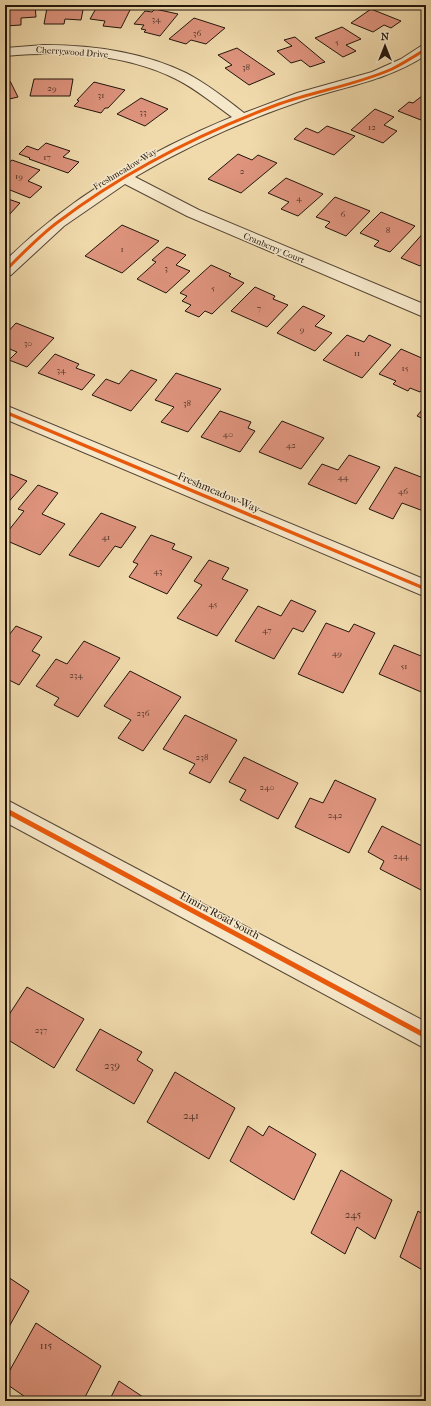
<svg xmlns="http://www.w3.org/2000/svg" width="431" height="1406" font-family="'IM FELL French Canon',serif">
<rect width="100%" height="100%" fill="#f0daac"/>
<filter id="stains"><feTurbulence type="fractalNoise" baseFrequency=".005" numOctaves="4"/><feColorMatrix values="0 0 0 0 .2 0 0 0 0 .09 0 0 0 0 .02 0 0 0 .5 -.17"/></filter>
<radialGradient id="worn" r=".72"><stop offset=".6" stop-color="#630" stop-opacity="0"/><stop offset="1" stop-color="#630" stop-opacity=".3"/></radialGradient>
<path fill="#df947e" stroke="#21150b" d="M5,5H35L36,17L21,18V25L5,26Z
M49,5H84L81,20L65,19L64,24H44L47,8H49Z
M98,5H105L131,8L121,28L103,26L105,21L90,19Z
M384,5H408L406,9Z
M155,9L178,14L160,36L144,32L146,30L141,29L144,25L134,24L145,11L152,12Z
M371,9L401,21L391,28L384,25L373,32L351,23Z
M194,18L225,28L206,44L191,40L186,44L169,39Z
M342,27L361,39L346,45L356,51L343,57L315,38Z
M295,37L325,62L310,67L301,60L291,63L277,51L292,46L284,40Z
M237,48L275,74L249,85L225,68L232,65L218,55Z
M34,79H73L70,96H30Z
M10,81L18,97L5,100V82Z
M94,82L125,90L108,108H105L101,113L74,106L79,101L77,100Z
M422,96L426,97V122L398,111L409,102L413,103Z
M141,98L168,109L145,126L117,114Z
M375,109L394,117L384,125L397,131L383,143L351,130Z
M327,126L355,136L334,155L294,139L306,128L318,133Z
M46,143L70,151L63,157L79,162L68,173L29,159L30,158L19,154L27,146L38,150Z
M238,154L252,160L258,155L277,163L241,193L208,179Z
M12,160L40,170L28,181L42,187L30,198L5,188V166Z
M286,178L323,194L298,216L281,209L289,202L268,193Z
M335,197L370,211L346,236L325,227L330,222L316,217Z
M5,198L20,203L9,215L5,213Z
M381,212L415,226L390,252L374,246L379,241L360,233Z
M122,225L159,241L122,273L85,256Z
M426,230V260L420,266L401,258Z
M167,247L186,255L176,265L190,271L166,293L137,279L156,262L152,260Z
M211,265L231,274L229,276L244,283L212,314L205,311L199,317L185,311L191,305L182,301L187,296L180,293Z
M255,287L275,296L273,299L288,305L267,327L231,311Z
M303,306L325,316L315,326L332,333L315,351L277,333Z
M16,323L54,338L27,367L9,360L17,352L5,347V335Z
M347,335L364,342L369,335L391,345L362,378L323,360Z
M401,349L424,359L422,361L426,363V385L420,392L410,388L408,391L393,384L396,381L379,374Z
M55,354L79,364L76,368L95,375L82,390L38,373Z
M131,370L157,380L131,411L92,395L106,379L119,384Z
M176,373L221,389L188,432L161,422L174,407L155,400Z
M426,405V420L417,416Z
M220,411L251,422L248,428L255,431L240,452L201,437Z
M282,421L324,438L301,469L259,452Z
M349,455L380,467L356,504L308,484L322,464L338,470Z
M395,467L426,479V512L402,503L393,519L369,509Z
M5,472L27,481L5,506Z
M38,485L58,493L42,514L65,524L40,555L5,540V535L24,511L18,509Z
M101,513L136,527L121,548L115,546L99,567L69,555Z
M151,535L175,544L172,549L192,557L167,594L129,577L138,564L133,562Z
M209,560L229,568L222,579L248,590L217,636L177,618L202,585L194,581Z
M291,600L316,611L303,632L293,628L274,659L235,641L258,606L281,616Z
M326,623L349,632L354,624L375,633L343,693L298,674Z
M16,626L42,637L32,651L40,655L19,685L5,678V638L6,639Z
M84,641L120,658L78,717L54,705L59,698L36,686L56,659L67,664Z
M394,645L426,658V694L379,674Z
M130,671L181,697L143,751L118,738L131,720L104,706Z
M185,715L237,740L210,783L189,773L195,764L163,749Z
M244,757L298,783L278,819L240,800L246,790L229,782Z
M335,780L376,799L349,853L295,827L310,798L323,803Z
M382,826L426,848V886L423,891L380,869L384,861L368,852Z
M27,987L84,1019L54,1068L5,1038V1021Z
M100,1029L142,1052L137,1060L153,1070L134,1104L76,1070Z
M175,1072L235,1108L209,1159L147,1122Z
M248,1126L263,1136L269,1126L316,1154L294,1200L230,1161Z
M341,1170L392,1200L375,1239L357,1227L345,1254L311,1233Z
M418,1211L426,1216V1272L400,1257Z
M5,1275L29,1291L5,1334Z
M36,1323L101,1366L83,1401H31L5,1383V1379Z
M119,1381L149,1401H109Z"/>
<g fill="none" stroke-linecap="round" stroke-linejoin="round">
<g stroke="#554633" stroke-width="2">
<path id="minor" d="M44,45C92,45 143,52 186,73C207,84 225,98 244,113L297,93L372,72L401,59L421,46L426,45V55C389,80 346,86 304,100C245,120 189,145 135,177L199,210L426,305V318L187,216L125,184L64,226L11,275L5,276V261C69,198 149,151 232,117C214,104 196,89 176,79C123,53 63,51 5,56V48Z
M5,405L426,580V597L5,419Z"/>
</g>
<g stroke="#554633" stroke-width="2">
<path id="tertiary" d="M5,799L426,1022V1049L5,822Z"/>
</g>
<use href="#minor" fill="#f5e7c9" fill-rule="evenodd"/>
<use href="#tertiary" fill="#f5e7c9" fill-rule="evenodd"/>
<g stroke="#f5e7c9" stroke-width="4.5">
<path id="cycleway-far2" d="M5,271C22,254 39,236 58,222C125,171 201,133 279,104C316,91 356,85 392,69C404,63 415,56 426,49"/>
</g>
<g stroke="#f5e7c9" stroke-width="6">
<path id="cycleway-far1" d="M5,412L426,589"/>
</g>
<g stroke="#f5e7c9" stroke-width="8">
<path id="cycleway" d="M5,810L426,1036"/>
</g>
<use href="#cycleway-far2" stroke="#e8590c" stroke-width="3"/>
<use href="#cycleway-far1" stroke="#e8590c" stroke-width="3.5"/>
<use href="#cycleway" stroke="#e8590c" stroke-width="5"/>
</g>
<g text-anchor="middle" stroke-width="3" stroke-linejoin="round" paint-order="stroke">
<g font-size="9" fill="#503528">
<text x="156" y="22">34</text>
<text x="197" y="36">36</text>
<text x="337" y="45">5</text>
<text x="246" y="70">38</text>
<text x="52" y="91">29</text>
<text x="101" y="98">31</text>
<text x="143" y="115">33</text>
<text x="372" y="130">12</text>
<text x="47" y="160">17</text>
<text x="242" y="174">2</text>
<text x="19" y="179">19</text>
<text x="299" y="201">4</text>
<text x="343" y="217">6</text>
<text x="388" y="233">8</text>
<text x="122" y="252">1</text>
<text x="166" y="271">3</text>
<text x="213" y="291">5</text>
<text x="259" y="311">7</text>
<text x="302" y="332">9</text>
<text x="28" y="346">30</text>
<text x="357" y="356">11</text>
<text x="405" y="371">15</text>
<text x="61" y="373">34</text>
<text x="187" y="406">38</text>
<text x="228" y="437">40</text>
<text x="291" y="448">42</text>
<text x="343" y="480">44</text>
<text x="403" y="494">46</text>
<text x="106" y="540">41</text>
<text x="158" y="574">43</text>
<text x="213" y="607">45</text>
<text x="267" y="633">47</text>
<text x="337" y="656">49</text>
<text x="404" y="669">51</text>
<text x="76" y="678">234</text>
<text x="143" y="716">236</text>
<text x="202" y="760">238</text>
<text x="267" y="790">240</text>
<text x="335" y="818">242</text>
<text x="401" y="859">244</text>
<text x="41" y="1033">237</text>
</g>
<g font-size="9" fill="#21150b" stroke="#f5e7c9">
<text transform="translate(72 52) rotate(4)" y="3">Cherrywood Drive</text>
<text transform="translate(125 169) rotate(-31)" y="3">Freshmeadow Way</text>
<text transform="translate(274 248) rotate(23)" y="3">Cranberry Court</text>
</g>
<g font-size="11" fill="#21150b" stroke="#f5e7c9">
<text transform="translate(219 492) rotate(23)" y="4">Freshmeadow Way</text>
<text transform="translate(220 915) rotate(28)" y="4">Elmira Road South</text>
</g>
<g font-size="11" fill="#503528">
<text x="112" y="1069">239</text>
<text x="191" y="1119">241</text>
<text x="353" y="1218">245</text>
<text x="46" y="1349">115</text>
</g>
</g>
<rect width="431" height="1406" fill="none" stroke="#f0daac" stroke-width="20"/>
<rect x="6" y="6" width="419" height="1394" fill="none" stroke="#21150b" stroke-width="2"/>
<rect x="10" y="10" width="411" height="1386" fill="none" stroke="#21150b"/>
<g transform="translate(385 46)" stroke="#f5e7c9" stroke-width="3" paint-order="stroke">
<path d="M0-3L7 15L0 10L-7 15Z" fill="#21150b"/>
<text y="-6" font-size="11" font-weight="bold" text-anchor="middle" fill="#21150b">N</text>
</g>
<rect width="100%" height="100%" filter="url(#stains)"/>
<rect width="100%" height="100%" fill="url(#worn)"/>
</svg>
